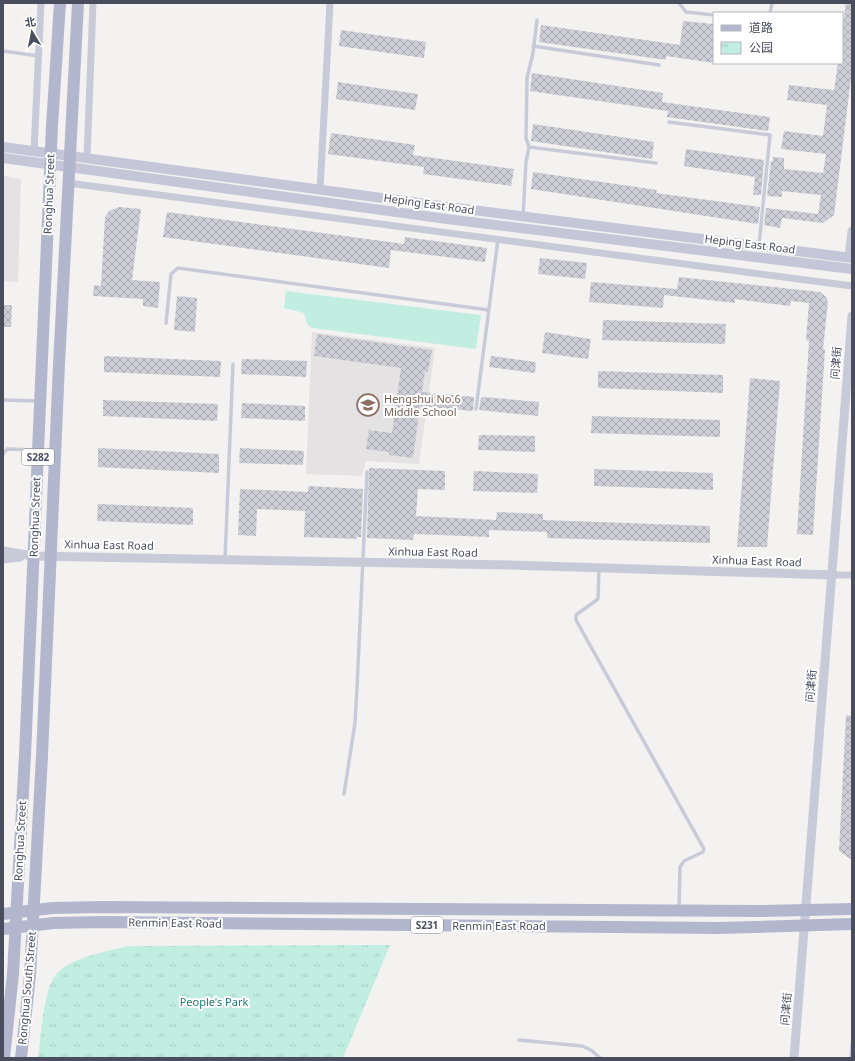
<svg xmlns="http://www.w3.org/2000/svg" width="855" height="1061" font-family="'Noto Sans','Noto Sans SC',sans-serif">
<defs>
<pattern id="park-tufts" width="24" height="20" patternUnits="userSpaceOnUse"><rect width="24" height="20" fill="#c2eee2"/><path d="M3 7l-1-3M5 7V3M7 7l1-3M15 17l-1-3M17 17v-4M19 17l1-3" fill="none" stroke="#a8cec4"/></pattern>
<pattern id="building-cross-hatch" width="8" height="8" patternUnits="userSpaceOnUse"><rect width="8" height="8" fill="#cecfd6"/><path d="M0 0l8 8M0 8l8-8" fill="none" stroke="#a9aab1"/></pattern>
</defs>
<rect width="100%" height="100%" fill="#f3f2f1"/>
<path fill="#e4e2e2" d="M3,176L21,179L18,282L3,281Z
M312,332L435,348L419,464L366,461L362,476L306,474Z"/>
<path fill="#c2eee2" d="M286,291L481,315L476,349L312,328L307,324L304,313L284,308Z"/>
<path fill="url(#park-tufts)" d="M390,945L343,1058H38C41,1037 43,994 54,977C66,958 109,951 129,946Z"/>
<path fill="url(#building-cross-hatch)" d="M846,3H852V70L834,215L823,223L782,218L780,228L764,225L766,208L818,214L821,195L782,191V197L767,196L771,161H773V157L784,158V169L823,173L826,154L781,149L784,131L823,136L827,105L787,100L789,85L834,90L838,63H842V30Z
M683,21L714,24V63L666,56V60L539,42L541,25L680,45Z
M341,30L426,42L424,58L339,46Z
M532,73L663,93L662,102L770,117L768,131L667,117L668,111L530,91Z
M338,82L418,94L415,110L336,99Z
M533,124L654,142L652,159L531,141Z
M331,133L415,145L413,155L514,169L511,186L423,174L424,167L328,154Z
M686,149L764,160L761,195H753L755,177L684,166Z
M533,172L657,190L656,193L760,207L758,224L531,189Z
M119,207L141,209L132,280L160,282L158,308L143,306V299L93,296L94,285L101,286L105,217L109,211Z
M167,212L404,244L405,237L487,248L485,262L391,250L389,268L163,237Z
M540,258L587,263L585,279L538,274Z
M679,277L820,292L826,297L828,302L823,349H825L813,535L797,534L809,341L806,340L809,303L791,301L790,306L735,299V303L664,295L663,308L589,302L591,282L677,289Z
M177,296L197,298L195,332L174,330Z
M3,305H12L11,327H3Z
M603,320L726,324L725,344L602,340Z
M545,332L591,339L588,359L542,353Z
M317,334L432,350L428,372L425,371L422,392L474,397L473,410L472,411L420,406L413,458L389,455V452L366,449L369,430L392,433L401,368L314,356Z
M104,356L221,361L220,377L104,372Z
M491,356L536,362L535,373L489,367Z
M242,359L307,361L306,377L241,374Z
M598,371L723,375V393L598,388Z
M750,378L780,381L767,547H737Z
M484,397L539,402L538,416L479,410L481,398Z
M103,400L218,404L217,421L103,416Z
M242,403L305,406V421L241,418Z
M592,416L720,420V437L591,433Z
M479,435L535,436V452L478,450Z
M98,448L219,454V473L98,467Z
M240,448L304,451L303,465L239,463Z
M369,468L445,471V490L418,489L416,516L496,520L497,512L543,514V520L710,526V543L547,538V532L489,530V537L414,534L413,540L367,538Z
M594,469L713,473V490L594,486Z
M474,471L538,474L537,493L473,491Z
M308,486L363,489L361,537H357V539L304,537L305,511L257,509L256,536L238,535L240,489L308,492Z
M98,504L193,508V525L97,521Z
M846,715L852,716V860L839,851Z"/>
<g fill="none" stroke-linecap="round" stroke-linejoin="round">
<path stroke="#c8cbd7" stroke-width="3.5" d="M679,3L686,12L714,15
M770,13L772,3
M537,20L533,53L527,78L526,138L529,147L656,163
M533,46L659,65
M3,51L39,56
M669,122L770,135L759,245
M523,216L526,162L529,147
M166,323L171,274L178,268L489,310
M3,400L38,401
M476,409L498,239
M3,454L7,449L36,450
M225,559L233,364
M599,569L598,599L576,615V620L704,849L703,852L684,861L680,867L679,909
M344,794L355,723L357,688L367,472
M519,1040L582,1046L591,1050L600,1058
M851,1058L852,1044"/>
<path stroke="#c8cbd7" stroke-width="7" d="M34,151L41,3
M87,158L93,3
M68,183L852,286
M320,190L330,3
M832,575H852"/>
<path stroke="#c8cbd7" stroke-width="9" d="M849,257L852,231
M3,551L34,556L509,565L832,575
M3,559L20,557
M794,1058L852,316"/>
<path stroke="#c5c7d8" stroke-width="10" d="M3,147L449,207L852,258
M3,158L447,219L852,269"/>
<path stroke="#b2b7ce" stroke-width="12" d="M3,914L52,908L102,907L761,911L852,909
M3,929L53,923L102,922L719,928L852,924
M4,1058L13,974L25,755L52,126L60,3
M21,1058L30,975L42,756L59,364L78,3"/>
</g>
<defs>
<g id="school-ring" transform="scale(1.15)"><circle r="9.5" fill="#fff" stroke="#8d6e63" stroke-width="1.5"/><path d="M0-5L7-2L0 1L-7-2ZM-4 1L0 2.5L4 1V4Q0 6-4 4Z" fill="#8d6e63"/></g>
</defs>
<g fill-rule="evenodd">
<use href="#school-ring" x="368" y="405"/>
</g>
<g text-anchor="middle" stroke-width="4" stroke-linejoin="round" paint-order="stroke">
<g fill="#fff" stroke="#80828e" stroke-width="1">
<rect x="22" y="449" width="32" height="16" rx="3"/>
<rect x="411" y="917" width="32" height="16" rx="3"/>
</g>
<g font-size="10" font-weight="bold" fill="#494d5d">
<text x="38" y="461">S282</text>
<text x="427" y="929">S231</text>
</g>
<g font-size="11" fill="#494d5d" stroke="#fff">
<text transform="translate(49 194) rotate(-88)" y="4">Ronghua Street</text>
<text transform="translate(429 204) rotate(8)" y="4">Heping East Road</text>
<text transform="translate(750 244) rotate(7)" y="4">Heping East Road</text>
<text transform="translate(836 363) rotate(-86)" y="4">问津街</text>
<text transform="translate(35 517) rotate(-88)" y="4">Ronghua Street</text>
<text transform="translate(109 545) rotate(1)" y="4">Xinhua East Road</text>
<text transform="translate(433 552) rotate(1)" y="4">Xinhua East Road</text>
<text transform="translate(757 561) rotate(2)" y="4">Xinhua East Road</text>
<text transform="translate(811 686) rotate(-86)" y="4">问津街</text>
<text transform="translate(20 841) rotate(-87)" y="4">Ronghua Street</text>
<text transform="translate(175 923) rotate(1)" y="4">Renmin East Road</text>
<text x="499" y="930">Renmin East Road</text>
<text transform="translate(27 988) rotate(-85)" y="4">Ronghua South Street</text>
<text transform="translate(786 1009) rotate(-85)" y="4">问津街</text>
</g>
<g font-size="11" fill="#785e54" stroke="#fff" text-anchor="start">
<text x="384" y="403">Hengshui No.6<tspan x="384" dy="13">Middle School</tspan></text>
</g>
<g font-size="11" fill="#1c7d6d" stroke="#fff">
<text x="214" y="1006">People's Park</text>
</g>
</g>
<rect width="855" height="1061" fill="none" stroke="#494d5d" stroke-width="8"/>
<rect x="713" y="12" width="130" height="52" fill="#ffffff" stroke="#b6b8be"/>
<rect x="721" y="25" width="20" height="6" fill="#b2b7ce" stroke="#b6b8be"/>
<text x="749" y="32" font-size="12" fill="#494d5d">道路</text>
<rect x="721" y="42" width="20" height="12" fill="url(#park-tufts)" stroke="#b6b8be"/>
<text x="749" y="52" font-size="12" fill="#494d5d">公园</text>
<g transform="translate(32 32) rotate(350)" stroke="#ffffff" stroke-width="3" paint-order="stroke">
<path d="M0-3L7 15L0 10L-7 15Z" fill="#494d5d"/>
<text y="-6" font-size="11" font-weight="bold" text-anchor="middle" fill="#494d5d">北</text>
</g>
</svg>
